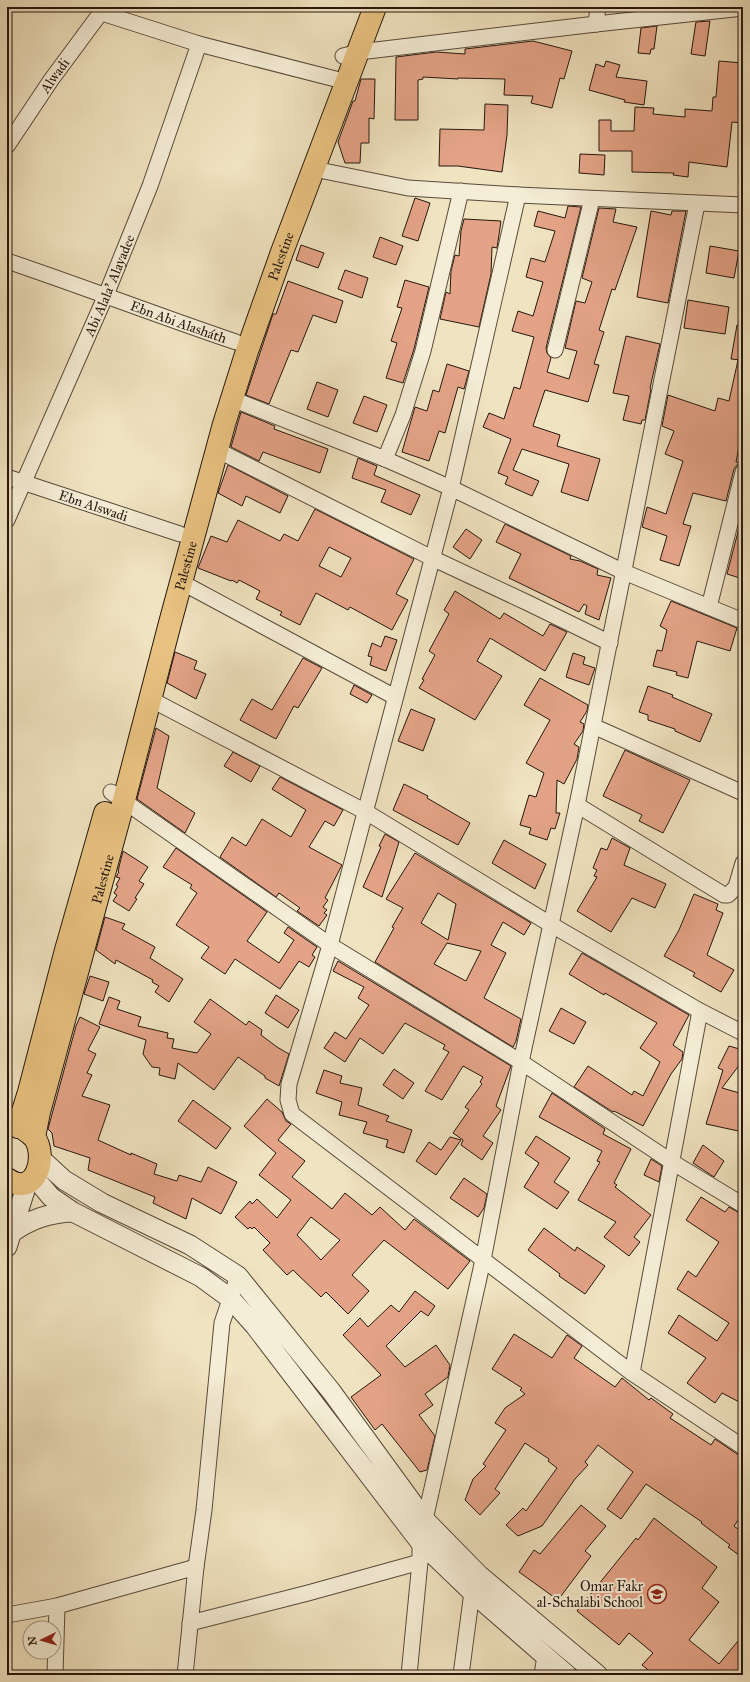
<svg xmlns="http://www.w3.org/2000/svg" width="750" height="1682" font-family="'IM FELL Great Primer',serif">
<rect width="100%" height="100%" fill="#f0e3c0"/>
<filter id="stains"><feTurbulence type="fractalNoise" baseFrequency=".005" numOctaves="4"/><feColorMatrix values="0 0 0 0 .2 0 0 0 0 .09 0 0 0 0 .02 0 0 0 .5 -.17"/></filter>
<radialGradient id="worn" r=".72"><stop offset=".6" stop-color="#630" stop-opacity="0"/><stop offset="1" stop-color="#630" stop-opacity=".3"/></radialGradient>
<path fill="#e4a387" stroke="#26170e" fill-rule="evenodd" d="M710,21L705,56L691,54L696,22Z
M657,26L654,49H651L650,54L638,53L641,28Z
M533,41L572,51L564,79L560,78L552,108L531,103L533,96L504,95L505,79L458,78V79L423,77V79L418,80V120H395L396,57L436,52L465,54V49Z
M606,61L620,65L616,77L647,81L644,105L624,102L625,100L589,90L596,64L604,67Z
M719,61L743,63V123L732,122L727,167L689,162L688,177L673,175L674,173L632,172V151H599V120H611V131H634L635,107L654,108L653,114L685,117V109L712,111L713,97H716Z
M361,79H375L374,119L369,118V143H361L360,163H345L338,142L353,101H355Z
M485,104L508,105L507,135L502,172L458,166H439L440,129L484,130Z
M580,154L605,155L604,175L579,173Z
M415,198L430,203L418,241L402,236Z
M568,206L581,207L546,348L547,353L551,358L547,372L569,379L577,351L565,348L576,301L585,303L592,282L582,278L599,208L616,209L613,222L637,227L615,290L612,289L599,330L604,332L594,364L599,365L588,402L545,390L533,426L560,435L557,446L600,459L588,501L561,492L569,464L522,449L513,470L539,481L532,496L505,484L508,477L498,473L511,439L483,427L489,413L504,419L514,387L520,389L534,337L512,331L518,311L533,316L543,282L526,277L531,258L545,262L555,231L534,226L538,211L565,218Z
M651,211L671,215L672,211H686L668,303L637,297Z
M464,219L501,221L497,248L492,247L491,274L479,327L440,319L446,292L450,294L451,271L455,255L459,256L461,231Z
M380,237L403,246L396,265L373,257Z
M301,245L324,253L318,268L296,260Z
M710,246L739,251L734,278L706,273Z
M345,270L368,278L362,298L338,289Z
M405,280L429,287L414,349L403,383L386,378L397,343L391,341L402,308L397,307Z
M288,281L343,301L336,323L313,315L298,352L291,350L269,404L246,395L273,314H276Z
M688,300L729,307L725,334L684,328Z
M737,325H743V426L736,462L743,463L737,465L734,469L726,501L693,493L683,524L691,526L679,566L660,560L667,536L642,527L647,507L666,514L683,461L665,454L674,431L662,426L668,395L715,411L718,398L729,401L738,360H741L731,359Z
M626,336L660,344L650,388L651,389L645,420H642L641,424L623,420L629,396L613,393Z
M447,364L469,371L464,389L458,387L445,433L439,431L429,461L402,452L415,407L427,411L433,390L439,392Z
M317,382L338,390L328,417L307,409Z
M364,396L387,405L377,432L353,423Z
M241,412L275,426L274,429L328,449L320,473L263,452L259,461L231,447Z
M358,458L377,466L374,475L420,495L411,515L381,502L386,490L352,478Z
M228,465L288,496L280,513L246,496L242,506L218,493Z
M315,509L414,559L396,594L408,600L392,630L350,607L348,610L316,593L300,625L280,615L282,612L256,599L260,591L239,580L237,583L232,580L231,581L198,568L211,536L227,542L238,520L280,541L284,534L298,541ZM329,547L351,558L341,577L319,566Z
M505,524L571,556L570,559L580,561L598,569L597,575L611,578L599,620L585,614L587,606L584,604L579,612L509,578L521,554L496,542Z
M740,524H743V579L727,574Z
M466,529L482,540L470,559L453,547Z
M455,591L500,619L504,613L543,636L550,624L567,632L545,671L490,638L477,661L502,676L475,720L419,688L424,680L422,679L435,655L429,651L449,614L444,610Z
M671,601L737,628L730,651L697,641L688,678L676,675L677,672L653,666L657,650L662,651L667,630L660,626Z
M385,636L397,640L386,671L370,665L372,657L368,656L372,643L381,647Z
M175,652L197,661L194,669L206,674L196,699L167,683Z
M573,653L585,657L583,664L595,668L589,685L566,677Z
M303,658L322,668L298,708L294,706L276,739L240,720L252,699L272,710Z
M540,678L588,705L587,711L580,722L584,724L583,731L574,744L579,747L577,759L564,784L557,780L556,813H560L555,829L551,828L547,840L529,834L531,828L520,825L529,795L536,797L544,773L526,763L550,720L524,705Z
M354,685L372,695L367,703L350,694Z
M648,686L673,695L672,697L712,714L700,742L675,731V729L648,720V715L639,712Z
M411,709L435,719L423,751L398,741Z
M156,728L169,736L157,788L195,813L185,833L137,799Z
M625,750L690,780L663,833L639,821L642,815L603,796Z
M233,752L260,766L251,782L224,766Z
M280,777L343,810L334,826L325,821L309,847L342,865L325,898L328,900L323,907L327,910L324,913L327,915L319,926L297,911L300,908L279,893L276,897L220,857L232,837L246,846L262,819L291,837L306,810L272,789Z
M404,784L428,796L427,798L470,823L458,845L393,810Z
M385,834L399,842L382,897L363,887L381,847L379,846Z
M612,838L630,848L624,865L666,884L655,908L632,898L611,932L577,911L597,877L594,876L597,870L593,868L601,848L607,850Z
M504,840L546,864L535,889L492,863Z
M176,848L267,912L247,941L279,963L294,940L284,933L288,927L317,947L312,955L315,957L309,967L299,961L280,989L235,959L225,974L201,958L209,947L176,925L197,893L190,888L192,885L163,867Z
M123,851L148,867L139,881L144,884L135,898L137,899L129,911L113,901L117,895L114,893L118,886L116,885L120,878L116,877L119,872L118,871Z
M415,853L531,923L524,935L503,922L491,945L506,953L484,998L521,1019L516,1041L513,1047L375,962L394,928L392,927L403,908L386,899ZM438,893L456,904L448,940L421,923ZM447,943L481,951L466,981L434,964Z
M694,894L718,904L716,910L723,913L707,955L734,970L721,992L693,976L695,973L664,956L679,930Z
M105,917L125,924L122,929L155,947L150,958L183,979L169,1002L155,992L159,986L152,982L153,980L116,960L115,964L96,950Z
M582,953L689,1015L673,1045L683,1052L682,1059L671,1074L643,1126L614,1111L613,1112L574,1087L588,1066L632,1095L634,1091L643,1096L660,1062L640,1048L657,1023L605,993L604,995L569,974Z
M338,961L511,1066L496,1106L501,1110L483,1136L493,1143L482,1160L461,1145L463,1140L453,1133L469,1110L465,1107L482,1084L480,1082L483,1077L463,1066L442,1100L425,1091L449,1052L443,1049L445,1045L405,1023L383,1054L360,1038L345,1062L324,1048L335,1032L346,1039L369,1005L358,998L364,987L333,971Z
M90,976L109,982L103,1001L84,994Z
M276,995L299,1010L288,1028L265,1013Z
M109,997L120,1001L117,1009L141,1017L138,1026L168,1033L167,1038L174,1039L172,1048L197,1053L211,1034L194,1022L210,999L246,1025L249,1021L262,1030L261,1035L277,1047L289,1054L279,1086L265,1078V1076L238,1057L214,1090L178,1063L175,1079L159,1075L160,1068L152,1067L143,1054L146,1040L99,1024Z
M561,1008L586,1022L574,1044L549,1031Z
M80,1017L100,1027L88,1050L96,1054L87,1073L92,1075L82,1096L110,1105L98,1140L131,1155V1153L157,1164L154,1174L177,1181L179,1175L201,1182L208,1167L237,1182L221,1214L192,1198L186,1219L153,1203L155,1197L88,1170L90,1158L54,1146L52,1133L48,1129L76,1026Z
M729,1046L743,1050V1060L722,1088L743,1094V1132L706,1124L723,1070L718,1068Z
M394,1069L414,1083L403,1099L383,1085Z
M324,1070L342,1076L340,1083L362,1088L358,1105L389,1116L386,1121L412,1130L404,1153L386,1147L388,1140L363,1133L367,1122L339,1115L342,1102L316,1093Z
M552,1093L605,1129L603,1134L631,1149L614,1183L617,1185L615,1187L651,1215L634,1237L640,1242L629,1256L604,1237L616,1222L578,1200L600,1162L597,1161L602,1151L539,1117Z
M267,1099L282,1112L286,1121L291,1124L278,1140L305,1161L292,1177L332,1209L345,1193L372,1215L380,1207L405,1230L414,1219L470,1261L448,1289L384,1240L352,1275L369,1291L348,1314L326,1292L321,1297L293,1270L287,1275L263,1250L270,1243L254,1227L252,1229L250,1227L248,1229L235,1217L250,1201L252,1204L257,1199L277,1218L291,1200L259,1175L276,1153L244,1126ZM311,1217L340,1240L321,1260L297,1235Z
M193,1100L231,1128L216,1149L178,1121Z
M536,1136L570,1158L554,1182L569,1192L557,1209L524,1187L539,1163L525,1153Z
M450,1137L461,1140L436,1175L416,1161L429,1142L441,1150Z
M703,1145L724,1161L714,1177L693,1163Z
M651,1159L662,1166L659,1182L644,1175Z
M464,1178L487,1194L484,1208L478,1217L450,1198Z
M701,1197L725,1212L729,1207L743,1215V1221L738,1230L743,1233V1404L722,1393L715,1403L687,1383L706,1358L668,1333L679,1315L717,1341L729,1323L677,1289L688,1271L696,1277L719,1242L686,1220Z
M544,1228L575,1251L577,1247L605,1266L585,1294L559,1276L560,1274L528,1250Z
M415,1291L435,1306L428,1316L421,1311L386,1346L405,1367L436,1345L450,1365L448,1377L425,1394L433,1405L419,1415L435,1436L427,1470L420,1472L382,1424L375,1430L351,1397L381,1375L343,1335L360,1318L368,1327L391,1305L399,1312Z
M514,1334L552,1358L567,1335L582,1346L574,1358L615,1387L622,1378L649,1400L651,1398L673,1414L670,1418L711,1445L715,1439L743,1458V1513L734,1526L743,1533V1558L728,1547L730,1545L701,1523L702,1522L646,1484L621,1519L607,1509L633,1472L598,1445L585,1462L588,1465L575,1479L542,1526L518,1536L506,1525L523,1508L526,1511L557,1468L548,1461L549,1459L525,1443L495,1489L500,1493L480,1515L465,1500L473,1479L486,1466L483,1464L506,1430L495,1423L505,1408L525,1394L520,1390L522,1388L492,1369Z
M581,1505L606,1526L585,1551L591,1556L558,1600L519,1572L534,1550L540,1554Z
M654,1518L717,1567L702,1588L719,1602L689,1640L719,1664L743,1635V1675H654L642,1665L653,1653L629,1633L619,1645L577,1611L636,1538L638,1540Z"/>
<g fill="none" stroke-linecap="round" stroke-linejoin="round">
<g stroke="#584a3a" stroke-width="17">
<g id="minor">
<path d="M102,13L199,44L347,82"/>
<path d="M596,24L743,8"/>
<path d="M343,56L359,52L596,24L598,7"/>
<path id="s1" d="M7,146L51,80L105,7"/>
<path d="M314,169L408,188L518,195L743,205"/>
<path d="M518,195L451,488L330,945L289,1084L288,1100L292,1114L632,1373L743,1447"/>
<path id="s2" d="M7,261C84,287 159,316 236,342"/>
<path d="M555,350L592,199"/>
<path d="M232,399L385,459L451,488L624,572L743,621"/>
<path d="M217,450L432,558L528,603L610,643"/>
<path d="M385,459L403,415L423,351L461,191"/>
<path id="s3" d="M7,477L180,534"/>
<path id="s4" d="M7,520L106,295L150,186L199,44"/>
<path d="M181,582L395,697"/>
<path d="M709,607L743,472"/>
<path d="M150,699L366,812L550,924L700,1011L743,1033"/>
<path d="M593,726L743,793"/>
<path d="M111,792L330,945L521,1062L672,1162L743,1205"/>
<path d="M577,805L724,895H728L736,887L743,863"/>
<path d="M632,1373L700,1011"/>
<path d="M7,1615L57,1606L196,1567"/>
<path d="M190,1623L308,1593L420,1562"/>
<path d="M55,1675L57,1606"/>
<path d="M185,1675L196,1567L204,1510L222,1323L238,1276"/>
<path d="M409,1675L420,1562V1542L483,1260L521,1062L577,805L697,204"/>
<path d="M461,1675L472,1592"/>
<path d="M542,1675L545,1656"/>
</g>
</g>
<g stroke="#584a3a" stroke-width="21">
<path id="tertiary" d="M39,1157L64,1180L102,1203L190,1245L238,1276L331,1391L425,1520L479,1575L598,1675
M35,1178L51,1197L73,1212L201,1277L231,1299L255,1326L420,1542L472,1592L567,1675
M10,1234C30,1219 49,1213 73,1212
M7,1247L27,1184"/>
</g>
<g stroke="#26170e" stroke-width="24">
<g id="primary">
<path d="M18,1127L29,1092L66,950L105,813"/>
<path id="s5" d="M34,1137L39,1112L124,800L170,623L224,424L247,351L282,252L375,7"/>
<path d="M7,1179C36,1199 48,1156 34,1137C31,1134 27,1131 24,1129"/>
</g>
</g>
<use href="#minor" stroke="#f5edd6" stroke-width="15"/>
<use href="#tertiary" stroke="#f5edd6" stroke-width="19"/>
<use href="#primary" stroke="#e8c280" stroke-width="22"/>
</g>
<defs>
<g id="school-ring" transform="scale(1)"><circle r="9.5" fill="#f5edd6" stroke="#8f2418" stroke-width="1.5"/><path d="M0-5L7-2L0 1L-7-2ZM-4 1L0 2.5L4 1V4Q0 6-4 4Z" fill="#8f2418"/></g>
</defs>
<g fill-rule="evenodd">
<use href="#school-ring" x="657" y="1594"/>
</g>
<g text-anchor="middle" stroke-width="4" stroke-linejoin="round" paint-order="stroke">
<g font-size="14" fill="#26170e" stroke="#f5edd6">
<text dy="5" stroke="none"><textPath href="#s1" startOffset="85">Alwadi</textPath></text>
<text dy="5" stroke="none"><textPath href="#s5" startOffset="915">Palestine</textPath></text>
<text dy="5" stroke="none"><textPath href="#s4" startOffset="256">Abi Alala' Alayadee</textPath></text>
<text dy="5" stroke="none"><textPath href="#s2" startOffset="182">Ebn Abi Alasháth</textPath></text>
<text dy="5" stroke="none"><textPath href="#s3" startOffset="91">Ebn Alswadi</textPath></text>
<text dy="5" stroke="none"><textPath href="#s5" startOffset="591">Palestine</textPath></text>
<text dy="5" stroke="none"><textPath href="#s5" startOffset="267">Palestine</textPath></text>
</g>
<g font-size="14" fill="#26170e" stroke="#f5edd6" text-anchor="end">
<text x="643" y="1591">Omar Fakr<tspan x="643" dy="16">al-Schalabi School</tspan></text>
</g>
</g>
<rect width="750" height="1682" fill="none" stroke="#f0e3c0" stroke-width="24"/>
<rect x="8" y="8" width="734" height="1666" fill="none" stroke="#26170e" stroke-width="2"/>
<rect x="12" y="12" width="726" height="1658" fill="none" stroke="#26170e"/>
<g transform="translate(42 1640) rotate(265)"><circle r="19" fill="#f5edd6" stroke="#a29786"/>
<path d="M0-3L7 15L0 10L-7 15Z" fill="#8f2418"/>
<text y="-6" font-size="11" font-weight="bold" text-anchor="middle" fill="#26170e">N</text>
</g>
<rect width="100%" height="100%" filter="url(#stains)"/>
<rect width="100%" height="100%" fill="url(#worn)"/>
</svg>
